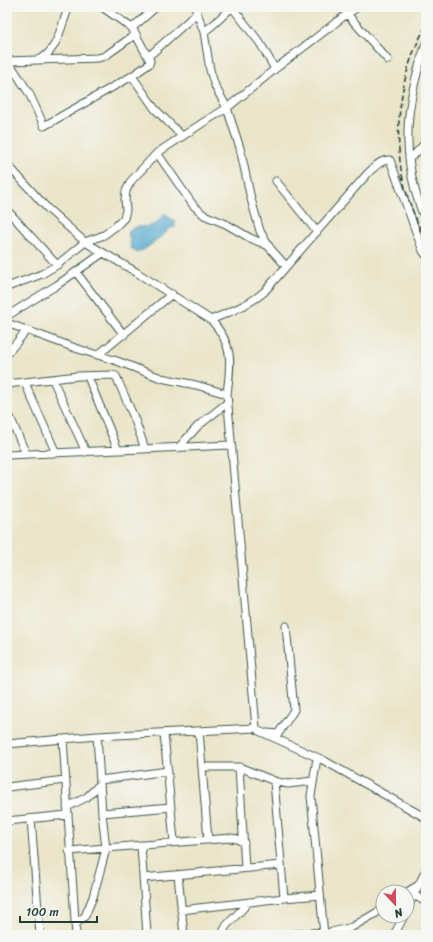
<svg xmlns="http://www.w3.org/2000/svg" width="433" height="942" font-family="Sriracha,sans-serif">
<rect width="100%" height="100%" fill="#f6f6f2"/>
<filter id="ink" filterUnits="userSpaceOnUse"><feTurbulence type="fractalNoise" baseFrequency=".025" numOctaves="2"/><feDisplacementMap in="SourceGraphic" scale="8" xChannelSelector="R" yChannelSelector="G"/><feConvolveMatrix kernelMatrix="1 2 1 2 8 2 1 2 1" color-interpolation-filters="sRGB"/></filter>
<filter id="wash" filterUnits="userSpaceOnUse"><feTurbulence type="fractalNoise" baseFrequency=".012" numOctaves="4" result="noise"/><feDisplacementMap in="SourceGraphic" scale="16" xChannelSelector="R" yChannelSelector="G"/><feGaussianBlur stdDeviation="0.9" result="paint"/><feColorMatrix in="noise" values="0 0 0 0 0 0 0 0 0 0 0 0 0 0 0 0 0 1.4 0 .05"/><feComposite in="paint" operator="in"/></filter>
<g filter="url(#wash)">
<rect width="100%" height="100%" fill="#eae5c9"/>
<path fill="#4fa6cc" stroke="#377280" d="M165,213L175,222V227L170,228C166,234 144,251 137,253L131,248L128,231C139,223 142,229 153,225C157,223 162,217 165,213Z"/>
</g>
<g filter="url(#ink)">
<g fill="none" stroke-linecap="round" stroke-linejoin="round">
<g stroke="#3d564a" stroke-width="9">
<path id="minor" d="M195,7L204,32L210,70L215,86L227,108L240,148L251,199L260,231L269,247L286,266
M232,7L260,43L275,69
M347,14L388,60
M132,28L156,7
M204,32L214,24L232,7
M426,44C409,94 401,138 415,190C418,201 422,212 426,222
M148,57L197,13
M40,59C58,51 61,24 69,7
M7,61L98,58L105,56L136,34
M8,61L29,93L44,126L132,76L149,64L150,61L148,57L132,28L102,7
M132,76L155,109L182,136
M157,153L193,205L204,215L226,224L250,238L269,246
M409,158L414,155L426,142
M7,164L47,208L85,242L136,272L211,320C234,345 231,362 227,394L256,728L259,731L323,760L426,818
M276,181L317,232
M7,210L57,265
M76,272L124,335
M7,287L42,274L57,265L85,242L104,235L116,226L124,218L126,210L125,199L126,191L131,181L157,153L204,122L227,108L275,69L347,14L358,7
M7,316L57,285L103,253
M211,320C229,312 249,305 264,292L368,173C375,167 381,159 390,160L423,251L426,255
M7,323L75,348L117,361L161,378L196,385L227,394
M7,354L26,331
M98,355L172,294
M88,377L118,450
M53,380L86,452
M25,383L56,453
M7,384L78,376L112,375L116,376L135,420L145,449
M7,410L26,454
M178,448L198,426L227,403
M7,455L231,445
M199,731L208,840
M164,733L174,842
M267,733L278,734L294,710L286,626
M63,739L76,935
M7,744L97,736L256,728
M317,758L311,796L324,935
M202,767H239L277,782L288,784L313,781
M239,767L245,868
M100,780L168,771
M274,781L284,898
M7,787L65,780
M67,807L87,797L100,784
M102,813L171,807
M31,819L40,935
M7,821L67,815
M141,845L147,935
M69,851L231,838L237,839L244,843
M178,875L184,935
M143,878L281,865
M407,892L419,885
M414,895L426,902
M407,909L426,870
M181,910L284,898L320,895
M75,925L85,916L93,897L106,849L102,813L97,736
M324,934L352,927L383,909
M222,935L226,926L249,902
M285,935L324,932
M394,935L404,916"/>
</g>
<use href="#minor" stroke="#fff" stroke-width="7"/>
<path stroke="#1f3d34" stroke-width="1.5" stroke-dasharray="6 3" stroke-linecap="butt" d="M426,26C402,68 394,121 401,169C405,194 415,218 426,242"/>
</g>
</g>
<rect width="433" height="942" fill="none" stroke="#f6f6f2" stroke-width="24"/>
<g transform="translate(395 904) rotate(158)"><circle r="19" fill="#f6f6f2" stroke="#a0aca6"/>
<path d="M0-3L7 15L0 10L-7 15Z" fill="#d1495b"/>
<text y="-6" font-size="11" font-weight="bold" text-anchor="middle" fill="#1f3d34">N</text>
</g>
<path d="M20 916v6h77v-6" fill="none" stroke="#1f3d34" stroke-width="2"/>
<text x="26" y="916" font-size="12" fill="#1f3d34" stroke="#f6f6f2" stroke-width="3" paint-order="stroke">100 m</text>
</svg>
